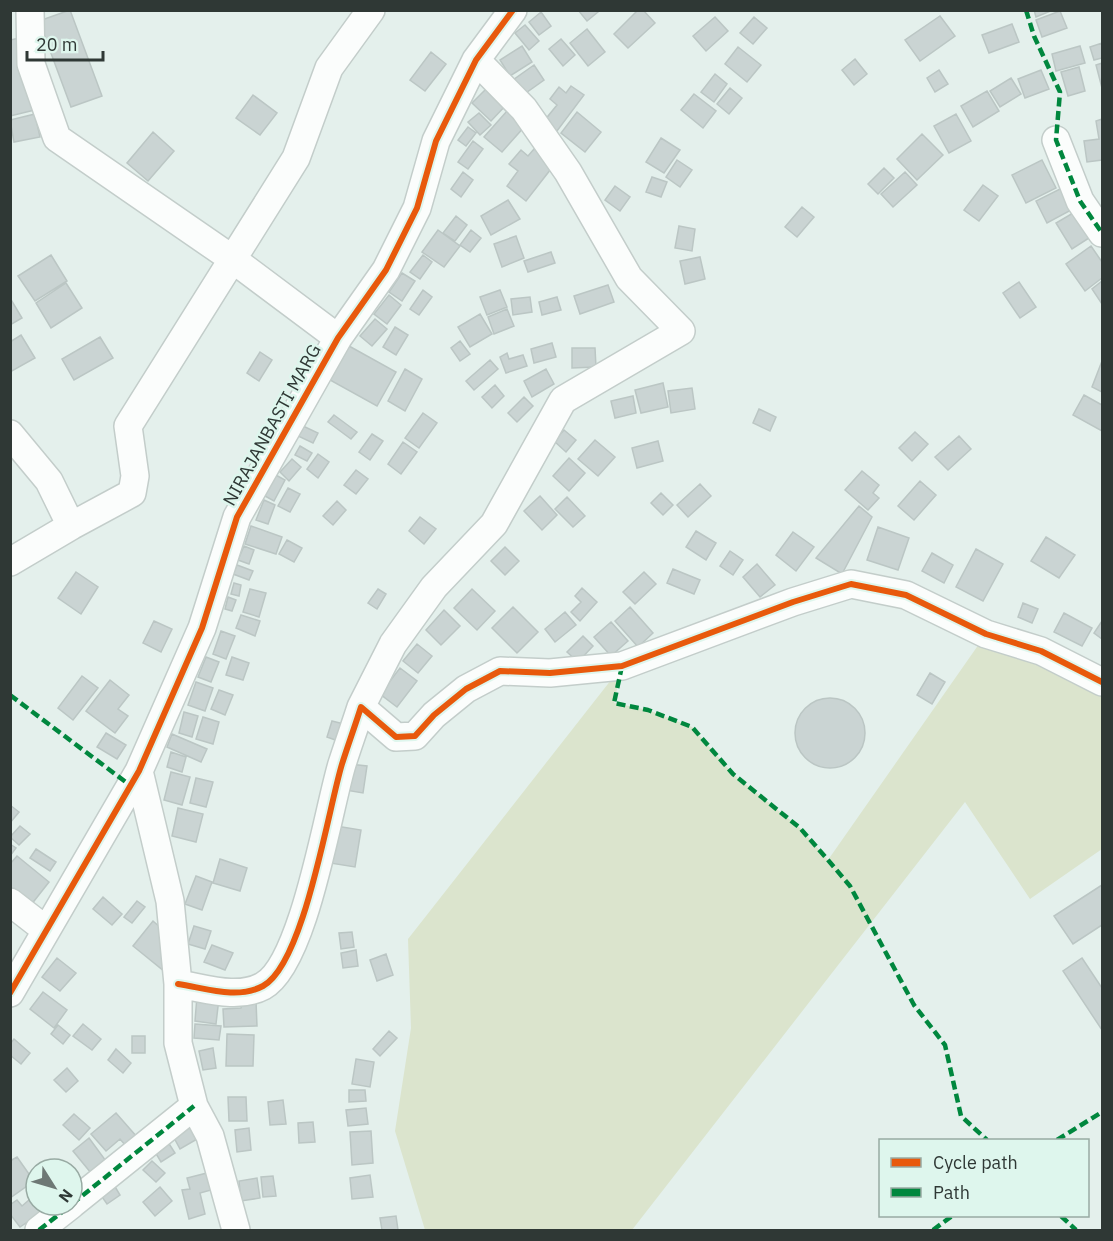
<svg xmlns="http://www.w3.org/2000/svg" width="1113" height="1241" font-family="'IBM Plex Sans',sans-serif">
<rect width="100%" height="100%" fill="#e4f0ec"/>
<path fill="#dbe4cd" d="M986,634L1102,682V849L1030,899L965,802L632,1230H425L395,1131L411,1028L408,939L622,666L614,703L648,710L692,727L733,774L800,828L828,860Z"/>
<path fill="#cad4d3" stroke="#bbc6c4" stroke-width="1.5" d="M70,10L102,96L71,107L39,21Z
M578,10H596L598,12L587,21Z
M638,10H643L655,23L628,48L614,34Z
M1034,10H1053L1036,17Z
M1060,11L1067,28L1042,37L1036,20Z
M541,12L551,26L539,35L529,22Z
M940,16L955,36L920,61L905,40Z
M715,17L728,31L706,51L693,36Z
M754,17L767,28L753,44L740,33Z
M1012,24L1019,42L989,53L982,35Z
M525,25L539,41L529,50L515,33Z
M587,29L605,52L588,66L570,43Z
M24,37L39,109L10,116V40Z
M561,39L575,55L563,66L549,49Z
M1102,43V58L1094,60L1090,47Z
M522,46L532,62L510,76L500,60Z
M1080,46L1085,63L1056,71L1052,54Z
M738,47L761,65L747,82L725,64Z
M431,52L446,64L425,91L410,80Z
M855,59L867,74L854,85L842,70Z
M1102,63V88L1096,65Z
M534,65L544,80L523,95L513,80Z
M1079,67L1085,91L1068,96L1061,72Z
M939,70L948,84L935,92L927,78Z
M1041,70L1049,89L1025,98L1018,79Z
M715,74L727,84L714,102L701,92Z
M1011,78L1021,94L1000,107L990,91Z
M490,85L508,103L491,121L472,103Z
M571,86L584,95L557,131L544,121L557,105L550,99L559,87L566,93Z
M730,88L742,98L729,114L717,104Z
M987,91L999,111L973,127L961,106Z
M694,94L716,111L703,128L681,110Z
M253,95L277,113L260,135L236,118Z
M507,111L525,126L502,152L484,137Z
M577,112L601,132L585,152L561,133Z
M479,113L491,125L480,135L468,122Z
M35,114L40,137L14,142L10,120Z
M956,114L971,141L949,153L934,126Z
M1102,119V160L1087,162L1084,141L1099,139L1096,121Z
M468,127L476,133L466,146L458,140Z
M153,132L174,151L148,181L127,163Z
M922,134L943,155L917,180L897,159Z
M661,138L680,150L664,173L646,162Z
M473,141L483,149L468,169L458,162Z
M534,149L554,165L526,201L507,186L518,171L509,164L521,150L528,156Z
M677,160L692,170L680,187L666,177Z
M1042,160L1056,188L1026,203L1012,175Z
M884,168L894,178L878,194L868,184Z
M463,172L473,180L461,197L451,189Z
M905,172L917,185L893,207L881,194Z
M652,177L667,182L661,197L646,192Z
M983,185L998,196L979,221L964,210Z
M615,186L630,197L620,211L605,200Z
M1062,188L1073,209L1047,223L1036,201Z
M508,200L520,219L491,235L481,216Z
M802,207L814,217L797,237L785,227Z
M1073,213L1089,238L1072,249L1056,223Z
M456,216L467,225L455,241L443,233Z
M679,226L695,229L692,251L675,248Z
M438,230L460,246L444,267L422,252Z
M471,230L481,238L470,252L460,245Z
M516,236L524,258L502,267L494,244Z
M1091,246L1102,262V278L1085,291L1066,264Z
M551,252L555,263L528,272L524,261Z
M51,255L67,281L35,301L18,276Z
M423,255L432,262L420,279L410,272Z
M700,257L705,279L685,284L680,261Z
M402,273L415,281L402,301L389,292Z
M1102,281V304L1092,289Z
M1019,282L1036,307L1020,318L1003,293Z
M66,283L82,308L51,328L36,303Z
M608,285L614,302L580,314L574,296Z
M423,290L432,297L419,315L410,309Z
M500,290L507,307L487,315L480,297Z
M389,295L401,305L387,324L374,314Z
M530,297L532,312L513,315L511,299Z
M557,297L561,310L542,315L539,302Z
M10,298L22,318L10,325Z
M507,309L514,326L494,334L488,317Z
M480,314L492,334L470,347L458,327Z
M375,319L387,329L372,346L360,336Z
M395,327L408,335L396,355L383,347Z
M21,335L35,358L10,372V342Z
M100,337L113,358L74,380L62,359Z
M460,341L470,354L460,361L451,348Z
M552,343L556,357L534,363L531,349Z
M349,346L396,372L377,406L330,380Z
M572,348H595L596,367L572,368Z
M260,352L272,360L259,381L247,373Z
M507,353L509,359L523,355L527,366L506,373L500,357Z
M490,360L498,369L474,390L466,381Z
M1102,361V392L1092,387Z
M405,369L422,379L405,411L388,401Z
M546,369L554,384L532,397L524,381Z
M663,383L668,407L641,413L635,390Z
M495,385L504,396L492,408L482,397Z
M692,388L695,409L671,413L668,391Z
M1084,395L1102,405V431L1073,415Z
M633,396L636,413L615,418L611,401Z
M524,397L533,406L517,422L508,413Z
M759,409L776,417L770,431L753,423Z
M423,413L437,423L419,448L405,438Z
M334,415L357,432L351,439L328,422Z
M303,426L318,433L313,443L298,436Z
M564,430L576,440L566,452L554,441Z
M915,432L928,444L912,461L899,448Z
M372,434L383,441L370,460L359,452Z
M959,436L971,449L948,470L935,457Z
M595,440L615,457L598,476L578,459Z
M658,441L663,461L637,468L632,448Z
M403,442L417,452L401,474L388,464Z
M300,446L312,453L307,461L295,455Z
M318,454L329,462L318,478L307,469Z
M569,458L585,473L569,491L553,476Z
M292,459L301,467L289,481L280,472Z
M356,470L368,479L356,494L344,485Z
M862,471L879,485L873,493L879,498L868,510L845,490Z
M274,474L285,480L274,501L263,495Z
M920,481L936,495L914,520L898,506Z
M700,484L711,496L688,517L677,505Z
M288,488L300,494L290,512L278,506Z
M661,493L673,505L663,515L651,503Z
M540,496L557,515L542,530L524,511Z
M567,497L585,516L573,527L555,509Z
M264,500L275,505L268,524L256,520Z
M337,501L346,510L333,525L323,516Z
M859,506L872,517L842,574L816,558Z
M420,517L436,529L424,544L409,531Z
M251,526L282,537L276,554L245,544Z
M878,527L909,538L898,570L867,560Z
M696,531L716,543L706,560L686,547Z
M793,532L814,547L796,571L776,555Z
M1046,537L1075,555L1059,578L1031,561Z
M287,540L302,548L294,562L279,554Z
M244,546L254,550L249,564L238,560Z
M505,547L519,561L505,575L491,561Z
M976,549L1003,564L983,601L956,587Z
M730,551L743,560L733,575L720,566Z
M932,553L953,565L944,583L922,571Z
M757,564L775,585L760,597L743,577Z
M237,565L253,571L249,580L233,574Z
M673,569L700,580L694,594L667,583Z
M76,572L98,587L81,614L58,598Z
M644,572L656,584L635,604L623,592Z
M234,583L241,585L239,596L231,594Z
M582,588L597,602L580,621L571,612L581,602L575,596Z
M250,589L266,593L259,617L243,612Z
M378,589L386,594L377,609L368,603Z
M472,589L495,611L477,630L454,608Z
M228,597L236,600L232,611L225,609Z
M1023,603L1038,609L1032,623L1018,617Z
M513,607L538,632L517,653L492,628Z
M630,607L653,633L638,647L615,621Z
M444,610L460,626L441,645L426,630Z
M565,612L576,625L555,642L545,629Z
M1064,613L1092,628L1082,646L1054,632Z
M241,615L260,621L255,636L236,628Z
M154,621L172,629L161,652L143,643Z
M1102,621V639L1094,633Z
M611,622L628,641L611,656L594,637Z
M221,631L235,636L226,659L213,654Z
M583,636L593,646L578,662L567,652Z
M417,644L432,656L418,673L403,661Z
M206,657L219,662L211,682L198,677Z
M232,657L249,663L243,680L226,675Z
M400,668L417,681L397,707L380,694Z
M930,673L945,682L932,704L917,695Z
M82,676L98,688L73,720L58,708Z
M110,680L129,695L118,709L128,716L115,733L86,711Z
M196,682L213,688L205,711L188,705Z
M219,690L233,695L225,715L211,709Z
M795 733a35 35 0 1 1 70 0a35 35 0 1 1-70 0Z
M184,712L198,716L192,737L179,733Z
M203,717L219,722L213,744L196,739Z
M332,721L344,724L338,741L327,737Z
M106,733L126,745L117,759L97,747Z
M172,734L207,749L201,762L167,747Z
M171,752L186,757L182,772L167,767Z
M349,764L367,766L363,793L345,790Z
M171,772L190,777L182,805L164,800Z
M196,778L213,782L206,807L190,803Z
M10,805L19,812L10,823Z
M178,808L203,814L196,842L172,836Z
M20,826L30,834L19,845L10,837Z
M336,826L361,830L355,867L330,863Z
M10,844L16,848L10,856Z
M36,849L56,862L50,871L30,858Z
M17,856L49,882L31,905L10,889V864Z
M220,859L247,868L240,891L213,883Z
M196,876L212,882L202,910L185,904Z
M1102,885V925L1073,944L1054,916Z
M103,897L122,914L112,925L93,909Z
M137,901L145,907L132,923L124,917Z
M153,921L162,929L164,971L133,946Z
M194,926L211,931L205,949L188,944Z
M352,932L354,947L341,949L339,933Z
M212,945L233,953L225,970L204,962Z
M356,950L358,966L343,968L341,953Z
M386,954L393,975L377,981L370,960Z
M57,958L76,973L60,991L42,977Z
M1082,958L1102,988V1030L1063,971Z
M43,992L67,1010L54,1028L30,1009Z
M197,996L219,998L216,1024L195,1021Z
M243,1001H256L257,1026L224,1027L223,1009L241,1008Z
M83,1024L101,1039L92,1050L73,1036Z
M195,1024L221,1026L219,1040L194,1038Z
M58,1025L70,1035L63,1044L51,1034Z
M389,1031L397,1038L380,1056L373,1049Z
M227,1034L254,1035L253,1066H226Z
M132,1036H145V1053H132Z
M14,1039L30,1053L21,1064L10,1055V1044Z
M213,1048L216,1068L203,1070L199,1051Z
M116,1049L131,1063L123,1073L108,1060Z
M356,1059L374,1062L370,1087L352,1084Z
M67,1068L78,1081L66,1092L54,1080Z
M349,1090H365L366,1101L349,1102Z
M228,1097H246L247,1121H229Z
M283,1100L286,1124L270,1125L268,1102Z
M366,1108L368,1124L348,1126L346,1110Z
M116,1113L137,1137L126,1146L120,1139L106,1151L91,1134Z
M74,1114L90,1128L79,1140L63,1125Z
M313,1122L315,1142L299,1143L298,1123Z
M191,1123L199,1138L180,1149L172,1134Z
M249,1128L251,1150L237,1152L235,1130Z
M371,1131L373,1163L352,1165L350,1132Z
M89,1138L106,1161L91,1173L73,1151Z
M166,1139L175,1153L161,1162L152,1147Z
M17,1157L34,1181L10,1198V1161Z
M152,1161L165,1173L156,1182L143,1170Z
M207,1173L211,1190L200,1193L205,1214L189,1219L182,1190L190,1189L187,1178Z
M370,1175L373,1197L352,1199L350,1178Z
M273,1176L276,1196L263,1197L261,1177Z
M257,1178L260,1198L241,1201L239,1181Z
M114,1185L120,1195L107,1204L100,1194Z
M160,1187L172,1201L155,1216L143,1202Z
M36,1194V1205H44L49,1212L32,1225L29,1221L20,1227L10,1214V1205L17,1200L22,1206Z
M396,1216L398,1230H382L380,1218Z"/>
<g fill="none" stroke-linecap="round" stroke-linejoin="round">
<g stroke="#c3cdca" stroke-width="30">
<path id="minor" d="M30,10L31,64L57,138L231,258L338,338
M1056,140L1080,201L1102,233
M10,434L49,481L71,526L10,562
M71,526L132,493L135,476L128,426L296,158L329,68L371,10
M361,707L393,644L434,587L494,524L563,400L681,331L629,278L568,172L524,109L476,60
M139,771L170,901L178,984V1043L194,1106L210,1136L236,1230
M10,902L46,930
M178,984C205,988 237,1000 263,986C304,964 328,810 342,764C348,745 355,726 361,707L396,737L415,736L434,715L466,689L500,671L550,673L622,666L793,602L851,584L906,595L986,634L1041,651L1102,682
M10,993L139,771L202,628L237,517L338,338L386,270L417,208L436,141L476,60L513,10
M72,1204L194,1106
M39,1230L71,1205"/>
</g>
<use href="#minor" stroke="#fbfdfc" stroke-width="27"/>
<path stroke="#00873e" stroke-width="4.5" stroke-dasharray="9 4.5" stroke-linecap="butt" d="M1026,10L1034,36L1060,92L1056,140L1080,201L1102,233
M622,666L614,703L648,710L692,727L733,774L800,828L828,860L850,886L914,1005L945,1045L961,1116L987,1140
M10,695L131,786
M1057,1140L1102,1112
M72,1204L194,1106
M1061,1216L1076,1230
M39,1230L71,1205
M933,1230L952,1216"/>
<g stroke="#def6ed" stroke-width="10">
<path id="cycleway" d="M178,984C205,988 237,1000 263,986C304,964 328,810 342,764C348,745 355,726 361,707L396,737L415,736L434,715L466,689L500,671L550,673L622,666L793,602L851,584L906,595L986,634L1041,651L1102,682
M10,993L139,771L202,628L237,517L338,338L386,270L417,208L436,141L476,60L513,10"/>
</g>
<use href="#cycleway" stroke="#e8590c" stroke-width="6"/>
</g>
<g text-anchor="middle" stroke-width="5" stroke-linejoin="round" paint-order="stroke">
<g font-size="18" fill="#2f3835" stroke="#def6ed">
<text transform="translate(272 425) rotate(-61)" y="6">NIRAJANBASTI MARG</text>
</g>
</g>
<rect width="1113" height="1241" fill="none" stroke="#2f3835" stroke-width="24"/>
<rect x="879" y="1139" width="210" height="78" fill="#def6ed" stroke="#98aaa3" stroke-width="1.5"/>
<rect x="891" y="1158" width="30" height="9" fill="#e8590c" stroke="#98aaa3" stroke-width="1.5"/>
<text x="933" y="1169" font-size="18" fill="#2f3835">Cycle path</text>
<rect x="891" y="1188" width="30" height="9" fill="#00873e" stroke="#98aaa3" stroke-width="1.5"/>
<text x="933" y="1199" font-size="18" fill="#2f3835">Path</text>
<g transform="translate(54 1187) rotate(127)"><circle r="28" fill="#def6ed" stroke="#98aaa3" stroke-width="1.5"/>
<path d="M0-4.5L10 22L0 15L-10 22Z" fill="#6e7875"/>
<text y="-9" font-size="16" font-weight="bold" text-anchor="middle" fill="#2f3835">N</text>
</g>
<path d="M27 51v9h76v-9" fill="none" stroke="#2f3835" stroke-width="3"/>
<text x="36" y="51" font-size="18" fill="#2f3835" stroke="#def6ed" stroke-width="4.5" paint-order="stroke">20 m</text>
</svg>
